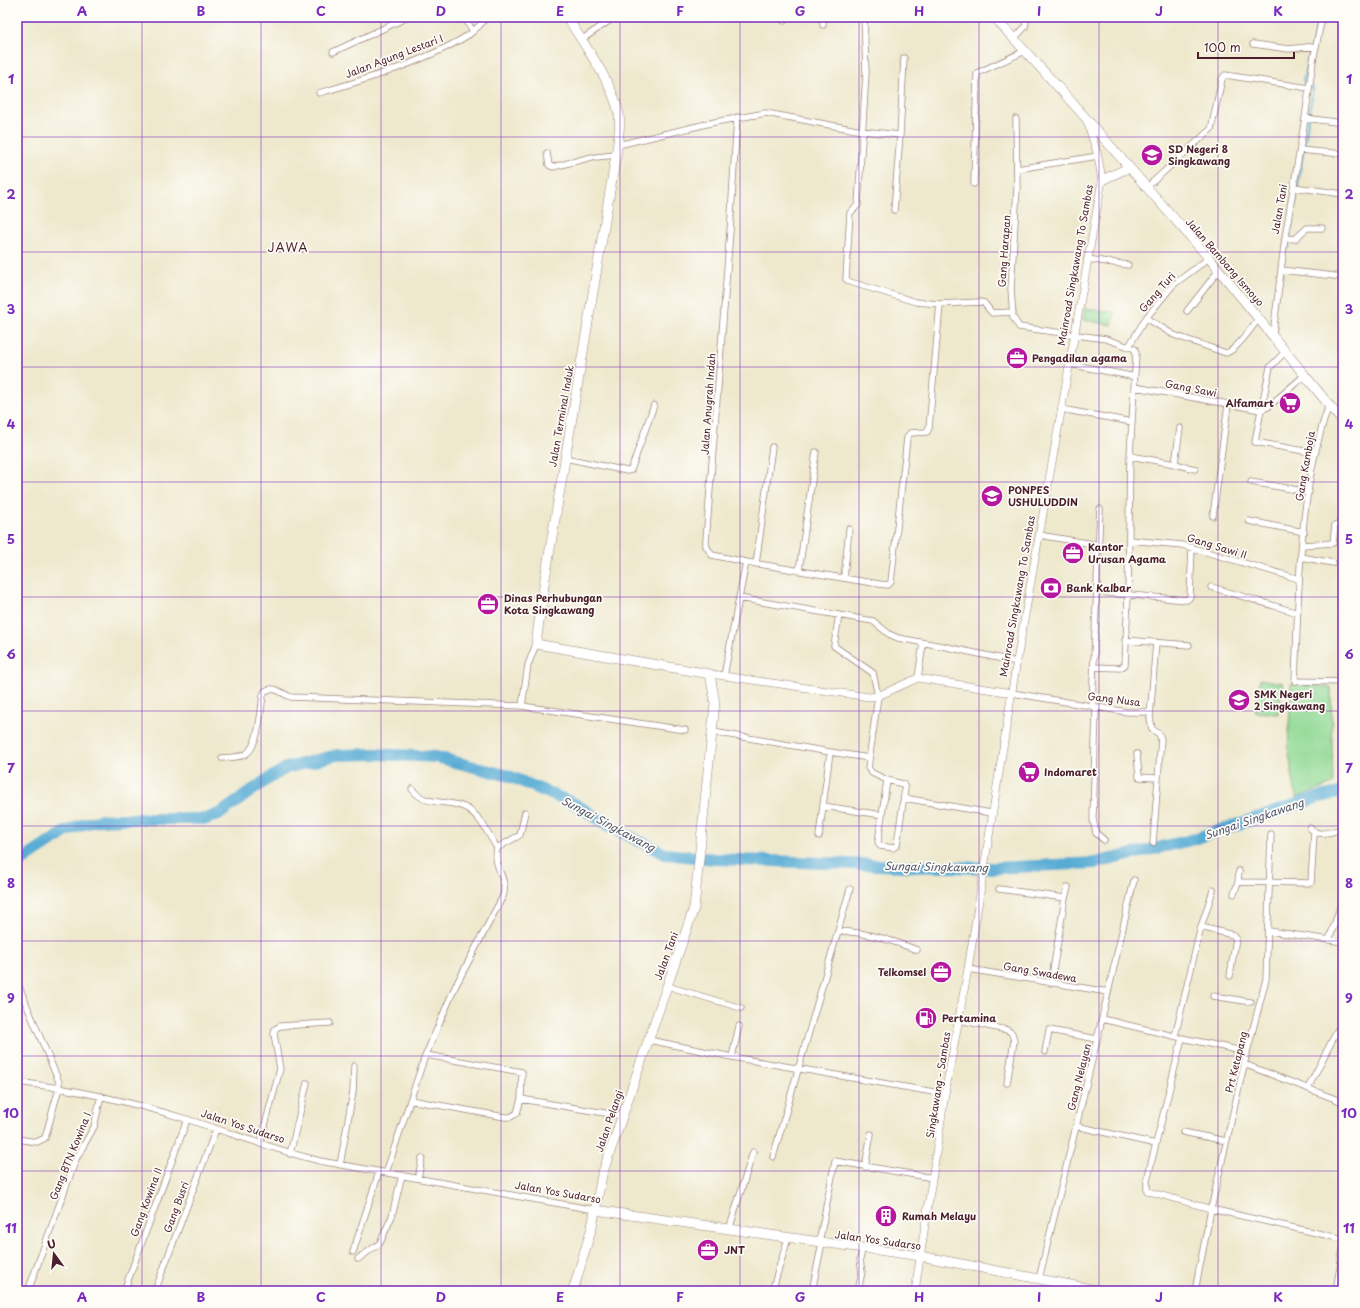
<svg xmlns="http://www.w3.org/2000/svg" width="1360" height="1308" font-family="'Playpen Sans',sans-serif">
<rect width="100%" height="100%" fill="#fdfcf7"/>
<filter id="ink" filterUnits="userSpaceOnUse"><feTurbulence type="fractalNoise" baseFrequency=".025" numOctaves="2"/><feDisplacementMap in="SourceGraphic" scale="8" xChannelSelector="R" yChannelSelector="G"/><feConvolveMatrix kernelMatrix="1 2 1 2 8 2 1 2 1" color-interpolation-filters="sRGB"/></filter>
<filter id="wash" filterUnits="userSpaceOnUse"><feTurbulence type="fractalNoise" baseFrequency=".012" numOctaves="4" result="noise"/><feDisplacementMap in="SourceGraphic" scale="16" xChannelSelector="R" yChannelSelector="G"/><feGaussianBlur stdDeviation="0.9" result="paint"/><feColorMatrix in="noise" values="0 0 0 0 0 0 0 0 0 0 0 0 0 0 0 0 0 1.4 0 .05"/><feComposite in="paint" operator="in"/></filter>
<g filter="url(#wash)">
<rect width="100%" height="100%" fill="#eee8cc"/>
<path fill="#91d994" stroke="#6e7c60" d="M1085,308L1115,312L1112,325L1083,320Z
M1260,679L1283,683L1278,714L1255,712Z
M1291,684L1331,687L1333,784L1296,798L1288,748Z"/>
<g fill="none" stroke-linecap="round" stroke-linejoin="round">
<path stroke="#59acd4" stroke-width="2" d="M1305,85L1303,80L1319,17
M1288,249L1313,88L1310,87"/>
<path stroke="#59acd4" stroke-width="12" d="M17,864L65,832L84,824L100,820L121,819H206L221,813L265,781L286,768L337,755L375,754L436,757L509,776L577,805L609,826L665,854L715,859L902,866L994,868L1095,863L1191,840L1316,798L1343,792"/>
</g>
</g>
<g filter="url(#ink)">
<g fill="none" stroke-linecap="round" stroke-linejoin="round">
<g stroke="#9c847c" stroke-width="7">
<path id="minor" d="M464,17L473,31
M823,17V25
M864,17L866,73L858,205L850,213L846,279L850,282L916,302L940,304L980,302L984,303L992,313L1013,312
M784,21V17
M1014,39L1025,27L1027,17
M581,40L615,17
M1253,44L1289,49L1316,46
M333,52L408,17
M319,93C368,79 427,61 470,34C476,29 482,23 487,17
M1305,118L1343,123
M1016,119L1017,188L1011,289L1013,317L1019,327L1106,339L1135,349L1136,354L1130,456L1128,596L1125,665L1120,668L1094,667
M618,145L715,122L766,113L862,131L900,135L904,58
M1300,150L1343,154
M547,153L549,165L553,167L592,157
M596,157L616,155
M1017,169L1098,156
M974,184L977,73L1025,51
M1294,187L1343,194
M1146,188L1211,129L1222,79L1225,75L1309,88
M894,210L900,135
M731,215L737,117
M731,218L706,541V546L712,555L746,562
M1285,238L1295,239L1307,228H1322
M1087,259L1128,265
M1281,270L1343,277
M1187,311L1219,270
M1146,318L1174,335L1226,353C1236,351 1252,327 1259,318
M1273,334L1285,238L1305,118L1313,61L1322,17
M1129,346L1146,318L1173,285L1209,258
M1069,364L1131,376
M1305,375L1268,407L1261,410L1255,442L1315,453
M1135,387L1261,410L1270,367L1286,351
M1329,405C1298,492 1299,589 1295,681L1343,682
M1061,409L1132,422
M1130,456L1175,464L1180,428
M565,458L627,471L631,470L654,405
M1175,464L1195,469
M1251,482L1309,492
M1213,516L1228,405
M1249,521L1304,532
M1039,535L1099,545
M1129,540L1182,545L1299,579
M1303,545L1333,543L1335,525L1343,523
M1301,557L1333,563
M756,564L772,447
M799,571L816,452
M844,578L849,529
M1211,587L1298,613
M1097,592L1187,600L1190,597L1192,547
M739,598L746,562L879,584L888,585L891,582L907,438L910,433L927,432L929,428L940,304
M839,615L834,646L873,673L878,696L868,768L872,773L887,780L878,842L880,846L893,848L897,845L905,788L903,784L887,780
M1125,640L1189,645
M724,676L739,598L873,621L889,634L898,638L942,646L1017,662
M918,678L923,643
M1012,693L1127,712H1150
M522,706L685,730
M1092,706L1100,509
M1096,707L1093,819L1096,833L1104,840
M713,732L830,752
M1137,754L1139,777L1158,778
M222,758C229,757 240,758 246,754C259,746 261,709 263,695L265,691C275,685 281,694 291,697L522,706L528,665L536,644
M412,789C426,808 448,798 466,808C480,815 489,835 497,848
M904,798L991,813
M823,806L882,815
M1310,828C1318,838 1332,831 1343,829
M819,836L830,752L869,758
M1153,843L1161,739L1159,734L1152,729L1150,717L1156,642
M1238,882L1239,871
M999,889L1065,898L1051,983
M1234,894L1238,882L1311,883L1314,833
M1065,898L1068,887
M1201,927L1233,935L1236,938L1230,976
M838,931L850,889
M1269,931L1343,942
M1329,940L1343,899
M968,969L1108,992
M17,982L59,1082V1088L45,1138L37,1142L17,1139
M667,986L741,1008
M1213,996L1251,1002
M1102,1019L1178,1037
M959,1020L1007,1030L1012,1033L1014,1041L1007,1083
M1175,1036L1201,927L1213,890
M649,1040L732,1057L945,1094
M1045,1052L1049,1030L1097,1039
M1247,1052L1182,1038L1147,1180V1191L1211,1209L1343,1239
M732,1057L739,1026
M1244,1064L1343,1102
M17,1082C75,1089 131,1102 186,1119C231,1133 275,1150 320,1161L595,1210
M1308,1088L1343,1019
M521,1099L623,1116
M410,1100L505,1117H511L517,1113L521,1099L522,1072L426,1055
M1076,1126L1156,1144
M1183,1132L1226,1141
M260,1144L280,1069L274,1034L275,1029L280,1026L330,1023
M290,1154L307,1083
M773,1157L838,931C866,932 891,940 917,950
M340,1165L353,1092L354,1066
M865,1167L871,1134
M386,1173L424,1059L455,987L503,896C509,878 492,868 497,848L520,835L525,812
M418,1178L422,1158
M729,1230L753,1152
M819,1243L835,1161L933,1178
M353,1252L379,1172
M358,1259L380,1243L392,1216L402,1175
M1039,1279L1101,1023L1134,880
M747,1289L758,1291
M28,1291L76,1159L94,1127L101,1096
M124,1291L187,1120
M155,1291L216,1129
M772,1291L788,1238
M812,1291L822,1243
M858,1291L862,1272L860,1260L862,1249
M1195,1291L1211,1209L1247,1052L1266,979L1271,834
M1336,1291L1343,1249"/>
</g>
<g stroke="#9c847c" stroke-width="8">
<path id="tertiary" d="M710,674L869,697L878,696L918,678L1012,693
M915,1291L945,1094L968,969L1015,672L1102,180L1098,156L1087,121"/>
</g>
<g stroke="#9c847c" stroke-width="10">
<path id="primary" d="M994,17L1069,99L1209,258L1343,422
M1102,180L1128,168
M595,1210L920,1256L1102,1291"/>
</g>
<g stroke="#9c847c" stroke-width="10">
<path id="trunk" d="M567,17C582,42 615,86 619,115C621,127 618,142 616,155L544,585L536,644L710,674L715,703L694,908L602,1175L592,1227L573,1291"/>
</g>
<use href="#minor" stroke="#fff" stroke-width="5.5"/>
<use href="#tertiary" stroke="#fff" stroke-width="7"/>
<use href="#primary" stroke="#fff" stroke-width="9"/>
<use href="#trunk" stroke="#fff" stroke-width="9"/>
</g>
</g>
<path fill="none" stroke="#7b2cbf" stroke-width="1" stroke-opacity="0.55" d="M142,17V1291M261,17V1291M381,17V1291M501,17V1291M620,17V1291M740,17V1291M859,17V1291M979,17V1291M1099,17V1291M1218,17V1291M17,137H1343M17,252H1343M17,367H1343M17,482H1343M17,597H1343M17,711H1343M17,826H1343M17,941H1343M17,1056H1343M17,1171H1343"/>
<defs>
<g id="school-disc" transform="scale(1.15)"><circle r="9.5" fill="#b5179e" stroke="#fdfcf7"/><path d="M0-5L7-2L0 1L-7-2ZM-4 1L0 2.5L4 1V4Q0 6-4 4Z" fill="#fff"/></g>
<g id="office-disc" transform="scale(1.15)"><circle r="9.5" fill="#b5179e" stroke="#fdfcf7"/><path d="M-6-3h4V-5.5h4V-3h4V5H-6ZM-1-4.5V-3h2v-1.5ZM-6 0V1H6V0Z" fill="#fff"/></g>
<g id="supermarket-disc" transform="scale(1.15)"><circle r="9.5" fill="#b5179e" stroke="#fdfcf7"/><path d="M-6-5.5h2.5l.6 2H6L4.5 2H-2.5L-4.4-4H-6ZM-1.5 3.2a1.3 1.3 0 1 0 .1 0ZM3 3.2a1.3 1.3 0 1 0 .1 0Z" fill="#fff"/></g>
<g id="bank-disc" transform="scale(1.15)"><circle r="9.5" fill="#b5179e" stroke="#fdfcf7"/><path d="M-6-4H6V4H-6ZM0-2.3a2.3 2.3 0 1 0 0 4.6a2.3 2.3 0 1 0 0-4.6Z" fill="#fff"/></g>
<g id="fuel-disc" transform="scale(1.15)"><circle r="9.5" fill="#b5179e" stroke="#fdfcf7"/><path d="M-5.5-6h7V0h2V4h1.3V-2.5L3-4.5l.8-.8L6-3V5H2.5V1h-1V6h-7ZM-4.2-4.7v3.2H.2V-4.7Z" fill="#fff"/></g>
<g id="building-disc" transform="scale(1.15)"><circle r="9.5" fill="#b5179e" stroke="#fdfcf7"/><path d="M-4-6H4V6H1V3H-1V6H-4ZM-2.5-4.3h1.7v1.8h-1.7ZM.8-4.3h1.7v1.8H.8ZM-2.5-1h1.7V.8h-1.7ZM.8-1h1.7V.8H.8Z" fill="#fff"/></g>
</defs>
<g fill-rule="evenodd">
<use href="#school-disc" x="1152" y="155"/>
<use href="#office-disc" x="1017" y="358"/>
<use href="#supermarket-disc" x="1290" y="403"/>
<use href="#school-disc" x="992" y="496"/>
<use href="#office-disc" x="1073" y="553"/>
<use href="#bank-disc" x="1051" y="588"/>
<use href="#office-disc" x="488" y="604"/>
<use href="#school-disc" x="1239" y="700"/>
<use href="#supermarket-disc" x="1029" y="772"/>
<use href="#office-disc" x="941" y="972"/>
<use href="#fuel-disc" x="926" y="1018"/>
<use href="#building-disc" x="886" y="1216"/>
<use href="#office-disc" x="708" y="1250"/>
</g>
<g text-anchor="middle" stroke-width="3.5" stroke-linejoin="round" paint-order="stroke">
<g font-size="10" fill="#4a1f2b" stroke="#fdfcf7">
<text transform="translate(394 56) rotate(-21)" y="4">Jalan Agung Lestari I</text>
<text transform="translate(1279 209) rotate(-80)" y="4">Jalan Tani</text>
<text transform="translate(1004 251) rotate(-86)" y="4">Gang Harapan</text>
<text transform="translate(1225 262) rotate(49)" y="4">Jalan Bambang Ismoyo</text>
<text transform="translate(1075 265) rotate(-80)" y="4">Mainroad Singkawang To Sambas</text>
<text transform="translate(1157 292) rotate(-49)" y="4">Gang Turi</text>
<text transform="translate(1191 388) rotate(11)" y="4">Gang Sawi</text>
<text transform="translate(708 404) rotate(-86)" y="4">Jalan Anugrah Indah</text>
<text transform="translate(561 416) rotate(-80)" y="4">Jalan Terminal Induk</text>
<text transform="translate(1305 466) rotate(-80)" y="4">Gang Kamboja</text>
<text transform="translate(1217 546) rotate(17)" y="4">Gang Sawi II</text>
<text transform="translate(1017 596) rotate(-80)" y="4">Mainroad Singkawang To Sambas</text>
<text transform="translate(1114 699) rotate(7)" y="4">Gang Nusa</text>
<text transform="translate(666 956) rotate(-70)" y="4">Jalan Tani</text>
<text transform="translate(1040 972) rotate(10)" y="4">Gang Swadewa</text>
<text transform="translate(1236 1062) rotate(-76)" y="4">Prt Ketapang</text>
<text transform="translate(1079 1077) rotate(-76)" y="4">Gang Nelayan</text>
<text transform="translate(938 1085) rotate(-81)" y="4">Singkawang - Sambas</text>
<text transform="translate(609 1121) rotate(-71)" y="4">Jalan Pelangi</text>
<text transform="translate(243 1126) rotate(18)" y="4">Jalan Yos Sudarso</text>
<text transform="translate(70 1156) rotate(-68)" y="4">Gang BTN Kowina I</text>
<text transform="translate(558 1192) rotate(10)" y="4">Jalan Yos Sudarso</text>
<text transform="translate(146 1202) rotate(-70)" y="4">Gang Kowina II</text>
<text transform="translate(176 1207) rotate(-70)" y="4">Gang Busri</text>
<text transform="translate(878 1240) rotate(8)" y="4">Jalan Yos Sudarso</text>
</g>
<g font-size="10" font-weight="bold" fill="#4a1f2b" stroke="#fdfcf7" text-anchor="start">
<text x="1168" y="153">SD Negeri 8<tspan x="1168" dy="12">Singkawang</tspan></text>
<text x="1032" y="362">Pengadilan agama</text>
<text x="1274" y="407" text-anchor="end">Alfamart</text>
<text x="1008" y="494">PONPES<tspan x="1008" dy="12">USHULUDDIN</tspan></text>
<text x="1088" y="551">Kantor<tspan x="1088" dy="12">Urusan Agama</tspan></text>
<text x="1066" y="592">Bank Kalbar</text>
<text x="504" y="602">Dinas Perhubungan<tspan x="504" dy="12">Kota Singkawang</tspan></text>
<text x="1254" y="698">SMK Negeri<tspan x="1254" dy="12">2 Singkawang</tspan></text>
<text x="1044" y="776">Indomaret</text>
<text x="926" y="976" text-anchor="end">Telkomsel</text>
<text x="942" y="1022">Pertamina</text>
<text x="902" y="1220">Rumah Melayu</text>
<text x="724" y="1254">JNT</text>
</g>
<g font-size="11" font-style="italic" fill="#50576f" stroke="#fdfcf7">
<text transform="translate(1254 819) rotate(-19)" y="4">Sungai Singkawang</text>
<text transform="translate(608 824) rotate(28)" y="4">Sungai Singkawang</text>
<text transform="translate(936 867) rotate(1)" y="4">Sungai Singkawang</text>
</g>
<g font-size="12" letter-spacing="1" fill="#4a1f2b" stroke="#fdfcf7">
<text x="288" y="252">JAWA</text>
</g>
</g>
<rect width="1360" height="1308" fill="none" stroke="#fdfcf7" stroke-width="44"/>
<g transform="translate(54 1254) rotate(345)" stroke="#fdfcf7" stroke-width="3" paint-order="stroke">
<path d="M0-3L7 15L0 10L-7 15Z" fill="#4a1f2b"/>
<text y="-6" font-size="11" font-weight="bold" text-anchor="middle" fill="#4a1f2b">U</text>
</g>
<path d="M1198 52v6h96v-6" fill="none" stroke="#4a1f2b" stroke-width="2"/>
<text x="1204" y="52" font-size="12" fill="#4a1f2b" stroke="#fdfcf7" stroke-width="3" paint-order="stroke">100 m</text>
<rect x="22" y="22" width="1316" height="1264" fill="none" stroke="#7b2cbf" stroke-width="1.5"/>
<g font-size="13" text-anchor="middle" font-weight="bold" fill="#7b2cbf">
<text x="82" y="16">A</text>
<text x="201" y="16">B</text>
<text x="321" y="16">C</text>
<text x="441" y="16">D</text>
<text x="560" y="16">E</text>
<text x="680" y="16">F</text>
<text x="800" y="16">G</text>
<text x="919" y="16">H</text>
<text x="1039" y="16">I</text>
<text x="1159" y="16">J</text>
<text x="1278" y="16">K</text>
<text x="11" y="84">1</text>
<text x="1349" y="84">1</text>
<text x="11" y="199">2</text>
<text x="1349" y="199">2</text>
<text x="11" y="314">3</text>
<text x="1349" y="314">3</text>
<text x="11" y="429">4</text>
<text x="1349" y="429">4</text>
<text x="11" y="544">5</text>
<text x="1349" y="544">5</text>
<text x="11" y="659">6</text>
<text x="1349" y="659">6</text>
<text x="11" y="773">7</text>
<text x="1349" y="773">7</text>
<text x="11" y="888">8</text>
<text x="1349" y="888">8</text>
<text x="11" y="1003">9</text>
<text x="1349" y="1003">9</text>
<text x="11" y="1118">10</text>
<text x="1349" y="1118">10</text>
<text x="11" y="1233">11</text>
<text x="1349" y="1233">11</text>
<text x="82" y="1302">A</text>
<text x="201" y="1302">B</text>
<text x="321" y="1302">C</text>
<text x="441" y="1302">D</text>
<text x="560" y="1302">E</text>
<text x="680" y="1302">F</text>
<text x="800" y="1302">G</text>
<text x="919" y="1302">H</text>
<text x="1039" y="1302">I</text>
<text x="1159" y="1302">J</text>
<text x="1278" y="1302">K</text>
</g>
</svg>
